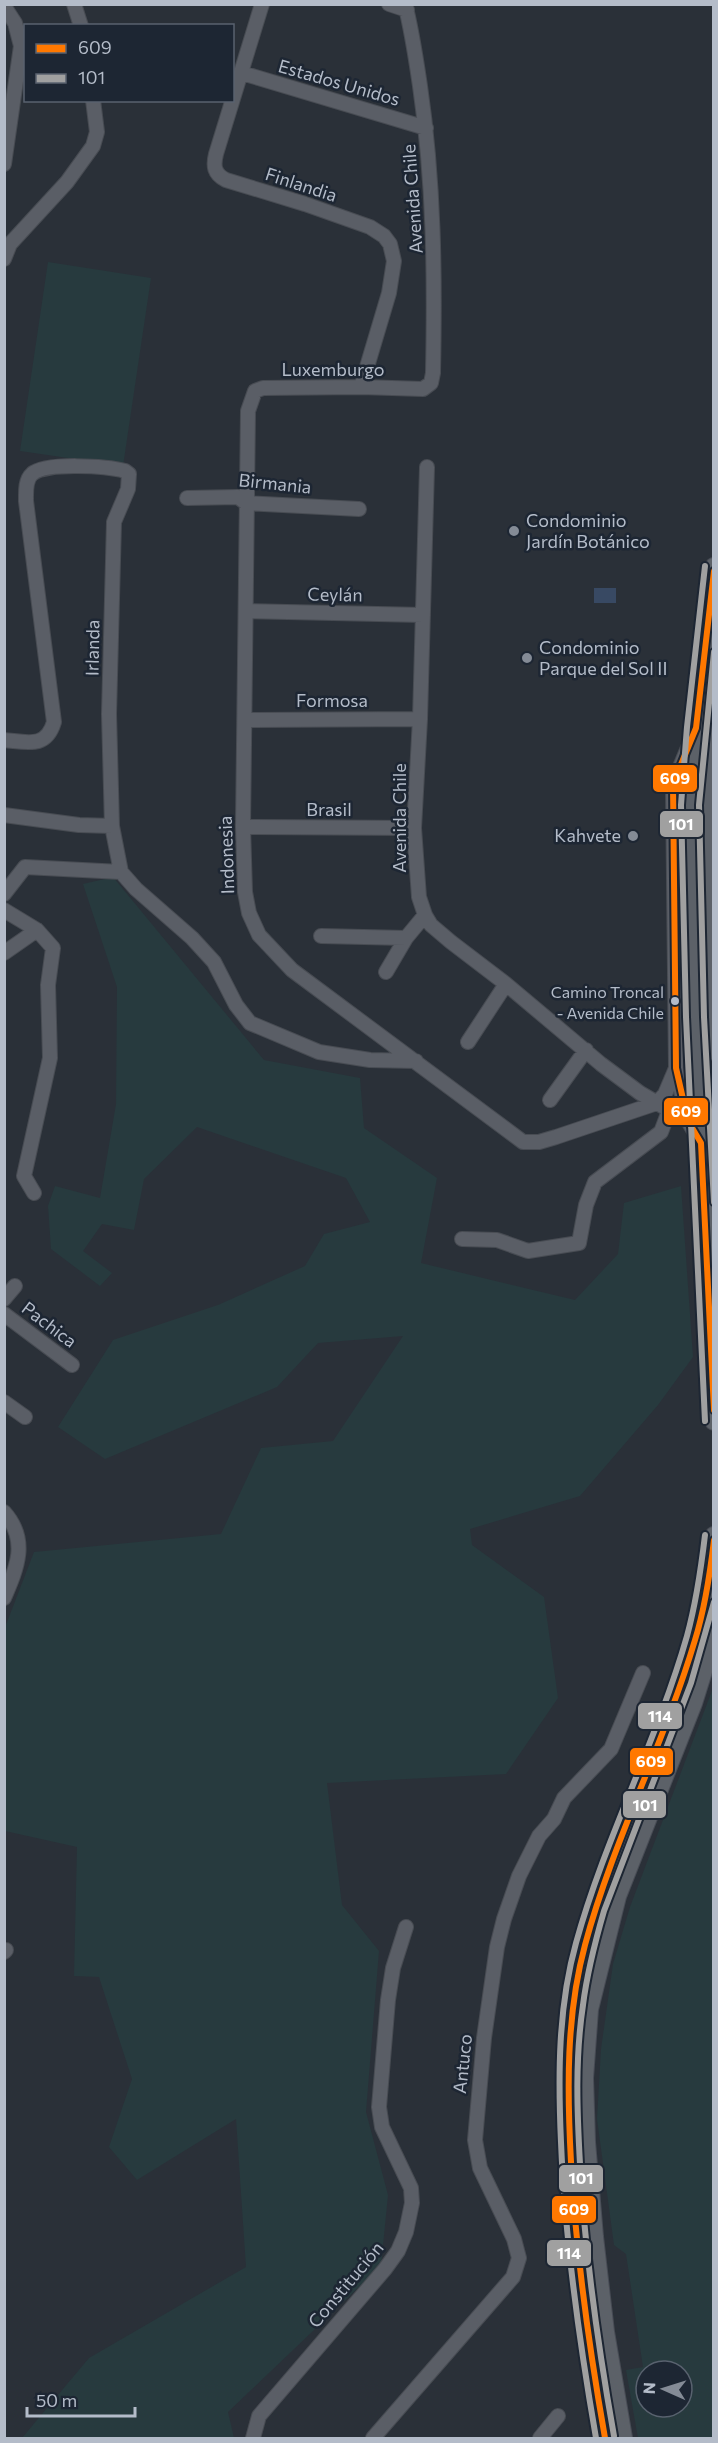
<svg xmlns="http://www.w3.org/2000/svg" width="718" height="2443" font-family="Commissioner,sans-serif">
<rect width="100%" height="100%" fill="#2a3038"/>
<path fill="#273a3e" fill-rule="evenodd" d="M48,262L151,278L123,466L20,451Z
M113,877L264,1060L360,1078L364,1128L437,1178L421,1263L575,1300L618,1254L624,1203L681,1186L693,1357L658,1405L580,1496L470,1529L472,1545L544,1597L558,1698L506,1774L327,1783L342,1905L379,1951L366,2112L388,2195L381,2266L228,2412L234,2438H22L89,2358L246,2267L236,2119L137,2180L109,2147L132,2079L99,1977L74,1976L77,1847L5,1831L4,1630L34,1552L221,1534L261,1448L333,1441L403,1336L318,1343L277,1387L105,1459L58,1427L113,1340L218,1305L305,1266L324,1234L370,1222L346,1178L197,1127L144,1179L134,1230L102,1224L83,1251L112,1273L100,1286L51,1249L48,1206L55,1186L100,1198L116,1104L117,987L83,884Z
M713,1688V2438H638L626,2370L643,2367L626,2254L614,2245L597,2119L601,2049L613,1964L630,1907ZM646,2371H682V2407H646Z"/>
<path fill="#384963" d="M594,588H616V603H594Z"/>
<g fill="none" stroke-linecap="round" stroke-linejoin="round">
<g stroke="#484c53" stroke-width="16">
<path id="minor" d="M74,4L81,26
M262,4L216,154C213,166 214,174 226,180L305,204L370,227L384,236L390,244L394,261L389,293L361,387
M389,4L407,10
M405,4C412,31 416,59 420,86C434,182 435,276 433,373L431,383L423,389L361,387L263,388L255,391L248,411L243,827L245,892L249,913L259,935L292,970L523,1142H539L556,1137L657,1103
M4,6L15,23L21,46L4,164
M242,73L426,128
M4,259L10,244L67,182L93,146L97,132L93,100
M427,467L420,719L414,828L419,897L425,915L431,925L451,942L506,984L601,1064L640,1093L688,1121L701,1143
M187,498L238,497L246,503L359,509
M247,611L423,615
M245,720L420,719
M4,740C27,742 46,749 54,722L26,501C26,493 25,480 32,474C45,462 107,466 125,471L129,474L128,489L114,522L109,714L112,826L121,872L136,889L192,938L214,962L236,1005L250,1023L319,1052L370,1060L416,1061
M4,815L79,825L112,826
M243,827L414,828
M4,894L25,867L121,872
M4,910L37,930L53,948L48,985L50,1058L24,1176L34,1193
M321,936L406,938
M4,953L37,930
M386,972L406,938L425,915
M468,1042L506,984
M550,1100L586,1050
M657,1103L665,1094L676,1068
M688,1121L676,1068L673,784L692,738
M462,1239L497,1240L528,1251L579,1243L586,1205L595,1182L661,1132L669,1111
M4,1299L15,1286
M4,1314L72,1365
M4,1402L25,1417
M4,1512C29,1540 17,1568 4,1598
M4,1952L6,1950
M253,2438L259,2416L385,2269L398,2251L406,2232L412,2203L411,2188L382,2127L379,2107L388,2000L393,1968L406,1927
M373,2438L513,2277L519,2258L514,2239L480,2168L475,2140L484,2038L497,1947L504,1919L519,1876L539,1836L554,1819L564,1798L611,1749L643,1673
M540,2438L558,2416"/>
</g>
<g stroke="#484c55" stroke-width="20">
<path id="major" d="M714,567L696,728L690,805L695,1017L710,1310L714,1421
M714,715L706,850L714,1051
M605,2438C590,2353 578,2266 572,2180C567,2102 565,2024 584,1948C611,1842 664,1745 695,1641C705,1607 710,1571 714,1536
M623,2438L605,2332L594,2237L586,2142L584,2078L589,2009L617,1896L693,1703L714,1636"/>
</g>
<use href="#minor" stroke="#5a5e66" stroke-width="14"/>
<use href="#major" stroke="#5c6168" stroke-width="18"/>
<g stroke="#1d2633" stroke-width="10">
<path id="bus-1" d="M714,571L696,728L673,784L676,1068L688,1121L701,1143L714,1410
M605,2438C589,2347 576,2255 571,2162C567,2090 566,2015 585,1945C613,1841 664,1744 695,1640C705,1608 710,1574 714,1540"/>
</g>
<g stroke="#1d2633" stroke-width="10">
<path id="bus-2" d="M705,1421L686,1017L681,805L687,727L705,566
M614,2436C598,2346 585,2256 580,2164C577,2111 575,2058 583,2005C587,1973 595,1942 604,1911L691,1683L714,1602"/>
</g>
<g stroke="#1d2633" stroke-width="10">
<path id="bus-3" d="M714,652L699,805L704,1017L714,1202
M596,2438C579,2340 565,2242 561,2142C558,2076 558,2007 576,1943C605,1838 657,1741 687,1636C696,1603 701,1569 705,1535"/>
</g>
<use href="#bus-1" stroke="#ff7800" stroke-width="6"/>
<use href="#bus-2" stroke="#a0a0a0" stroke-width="6"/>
<use href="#bus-3" stroke="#a0a0a0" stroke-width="6"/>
</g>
<g fill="#848b96" stroke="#1d2633" stroke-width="2">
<circle cx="514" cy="531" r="6"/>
<circle cx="527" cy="658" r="6"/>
<circle cx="633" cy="836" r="6"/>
</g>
<circle fill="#b4bcc9" stroke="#1d2633" stroke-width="2" cx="675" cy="1001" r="5"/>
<g text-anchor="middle" stroke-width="5" stroke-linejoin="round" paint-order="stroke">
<g font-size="16" fill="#b4bcc9" stroke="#1d2633" text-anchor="end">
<text x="664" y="998">Camino Troncal<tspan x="664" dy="21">- Avenida Chile</tspan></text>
</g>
<g font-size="18" fill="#b4bcc9" stroke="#1d2633">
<text transform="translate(339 83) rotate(16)" y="6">Estados Unidos</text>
<text transform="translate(301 185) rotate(18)" y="6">Finlandia</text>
<text transform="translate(413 199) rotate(-94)" y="6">Avenida Chile</text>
<text x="333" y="376">Luxemburgo</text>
<text transform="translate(275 484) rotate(6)" y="6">Birmania</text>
<text transform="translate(335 595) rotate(1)" y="6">Ceylán</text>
<text transform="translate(93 648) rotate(-89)" y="6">Irlanda</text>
<text x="332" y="707">Formosa</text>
<text x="329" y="816">Brasil</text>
<text transform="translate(400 818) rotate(-90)" y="6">Avenida Chile</text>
<text transform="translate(227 855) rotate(-92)" y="6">Indonesia</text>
<text transform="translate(49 1325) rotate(37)" y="6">Pachica</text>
<text transform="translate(463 2064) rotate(-84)" y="6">Antuco</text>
<text transform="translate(346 2285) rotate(-50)" y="6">Constitución</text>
</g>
<g font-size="18" fill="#b4bcc9" stroke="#1d2633" text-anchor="start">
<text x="526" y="527">Condominio<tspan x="526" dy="21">Jardín Botánico</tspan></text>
<text x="539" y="654">Condominio<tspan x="539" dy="21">Parque del Sol II</tspan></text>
<text x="621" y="842" text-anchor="end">Kahvete</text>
</g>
</g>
<g stroke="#1d2633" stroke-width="2">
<rect x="652" y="764" width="46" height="29" rx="6" fill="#ff7800"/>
<rect x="659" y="810" width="45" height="28" rx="6" fill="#a0a0a0"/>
<rect x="663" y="1097" width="46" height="29" rx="6" fill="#ff7800"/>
<rect x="637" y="1702" width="46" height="28" rx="6" fill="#a0a0a0"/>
<rect x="629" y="1747" width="45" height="29" rx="6" fill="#ff7800"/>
<rect x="622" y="1790" width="45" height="29" rx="6" fill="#a0a0a0"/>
<rect x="558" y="2164" width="46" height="29" rx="6" fill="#a0a0a0"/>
<rect x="551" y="2195" width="46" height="29" rx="6" fill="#ff7800"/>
<rect x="546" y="2239" width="46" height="28" rx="6" fill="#a0a0a0"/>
</g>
<g font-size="16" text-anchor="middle" font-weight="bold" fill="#fff">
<text x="675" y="784">609</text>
<text x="681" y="830">101</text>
<text x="686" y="1117">609</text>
<text x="660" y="1722">114</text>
<text x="651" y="1767">609</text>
<text x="645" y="1811">101</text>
<text x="581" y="2184">101</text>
<text x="574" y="2215">609</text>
<text x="569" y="2259">114</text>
</g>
<rect width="718" height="2443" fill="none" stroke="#b4bcc9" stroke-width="12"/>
<rect x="24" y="24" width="210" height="78" fill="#1d2633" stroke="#59626f" stroke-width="1.5"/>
<rect x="36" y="44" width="30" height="9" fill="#ff7800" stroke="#59626f" stroke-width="1.5"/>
<text x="78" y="54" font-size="18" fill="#b4bcc9">609</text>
<rect x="36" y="74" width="30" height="9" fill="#a0a0a0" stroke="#59626f" stroke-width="1.5"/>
<text x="78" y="84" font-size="18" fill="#b4bcc9">101</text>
<g transform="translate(664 2389) rotate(273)"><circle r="28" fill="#1d2633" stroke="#59626f" stroke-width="1.5"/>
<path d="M0-4.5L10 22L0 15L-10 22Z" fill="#848b96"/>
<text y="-9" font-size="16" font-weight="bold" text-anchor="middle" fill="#b4bcc9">N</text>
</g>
<path d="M27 2407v9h108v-9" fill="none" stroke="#b4bcc9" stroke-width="3"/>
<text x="36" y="2407" font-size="18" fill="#b4bcc9" stroke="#1d2633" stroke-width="4.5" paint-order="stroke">50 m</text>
</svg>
